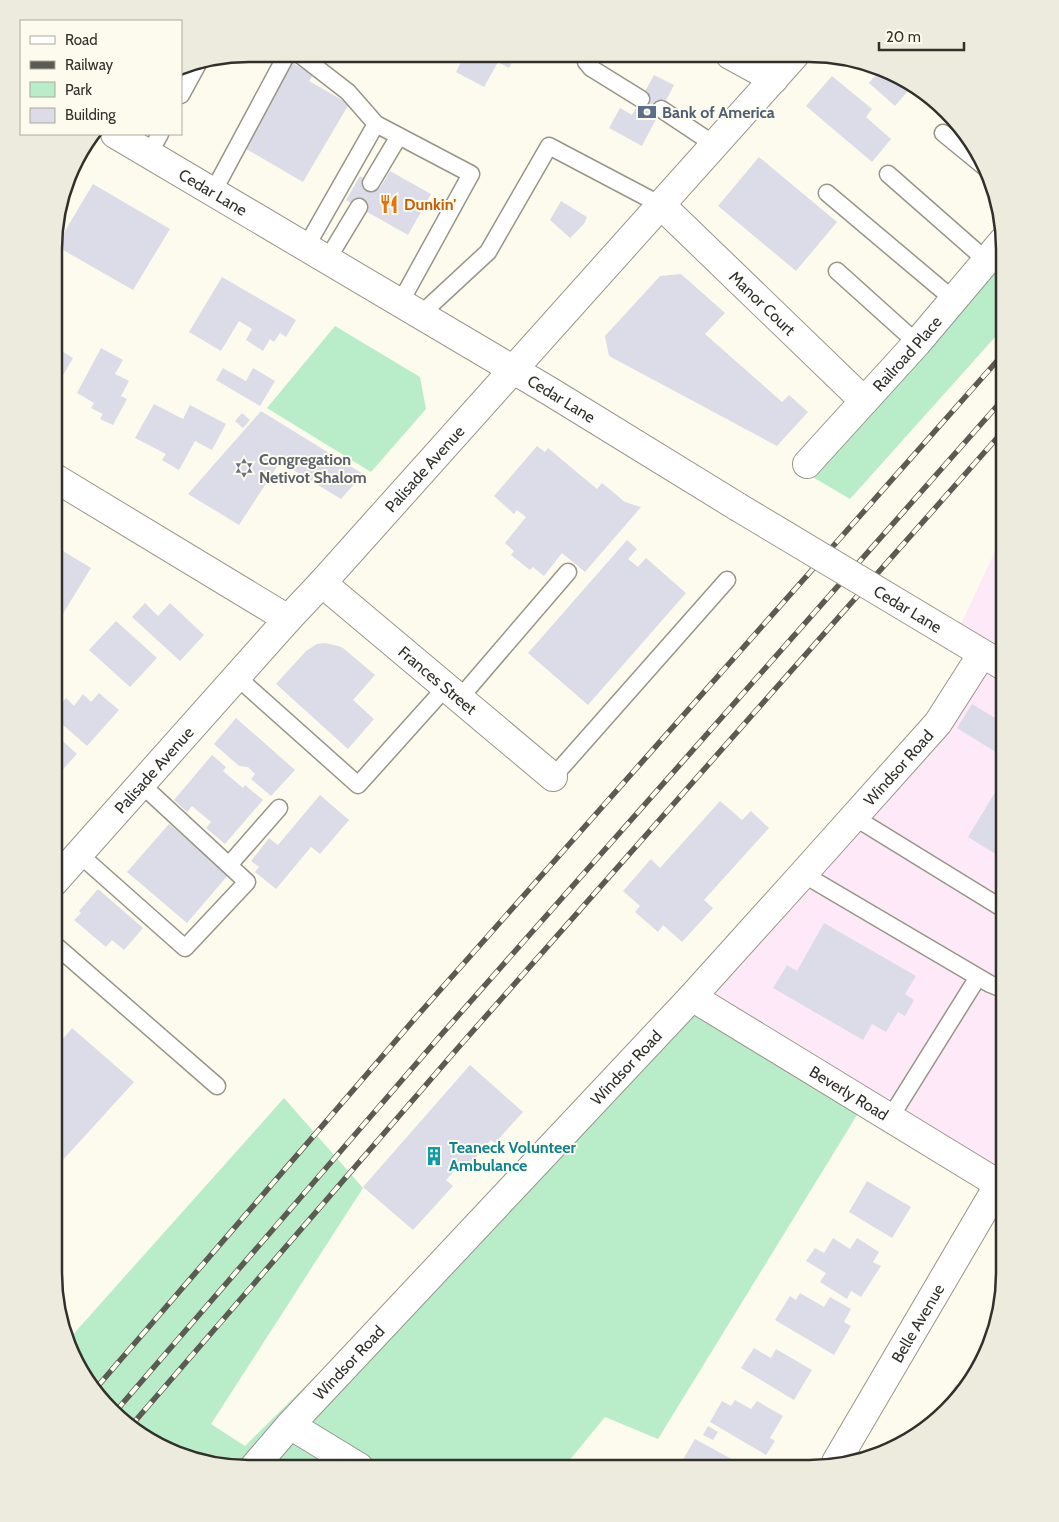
<svg xmlns="http://www.w3.org/2000/svg" width="1059" height="1522" font-family="Cabin,sans-serif">
<rect width="100%" height="100%" fill="#fdfbed"/>
<path fill="#fee9f8" d="M1005,530V1188L692,997L982,654L955,637Z"/>
<path fill="#b9edca" d="M1005,249V326L850,499L804,472Z
M335,326L420,377L426,409L371,472L267,408Z
M692,997L865,1102L658,1439L605,1417L563,1468L224,1467L175,1453L130,1428L74,1359L69,1339L284,1098L363,1188L211,1424L245,1446L439,1254Z"/>
<path fill="#dcdce9" d="M449,54H486L516,55L509,68L498,62L484,87L456,72L461,62L448,56Z
M291,62L313,75L309,81L349,104L303,182L241,146Z
M882,68L913,85L895,106L869,83Z
M654,75L674,85L642,146L609,128L620,108L632,115Z
M832,76L872,109L866,117L891,139L872,162L806,106Z
M759,157L837,222L796,271L718,206Z
M390,171L431,194L408,235L346,200L360,176L380,188Z
M93,184L170,229L133,290L56,246Z
M561,201L587,217L584,224L570,238L550,220Z
M681,274L725,313L705,334L782,402L789,395L808,412L777,446L609,356L605,336L660,276Z
M222,277L296,320L286,337L280,333L274,342L270,339L263,351L246,340L252,329L239,321L221,351L189,332Z
M55,347L73,358L55,389Z
M101,348L123,360L115,374L129,381L121,396L127,399L113,425L100,419L103,414L91,408L94,403L77,393Z
M223,368L246,381L253,368L275,381L260,406L216,380Z
M154,404L183,419L190,405L226,424L212,450L195,441L179,470L162,460L166,454L135,438Z
M261,411L363,474L341,499L280,462L239,525L188,494Z
M242,413L250,420L243,428L235,421Z
M537,446L545,452L548,448L597,489L602,483L625,502L641,507L585,572L562,553L544,576L533,567L530,570L511,555L514,551L505,543L526,517L517,510L514,514L494,496Z
M627,540L637,549L628,559L638,567L646,558L686,593L588,705L528,653Z
M55,546L91,568L59,620L55,617Z
M145,603L158,616L170,603L204,635L180,661L132,617Z
M116,621L157,658L130,687L89,650Z
M325,643L338,646L343,648L375,675L353,700L374,719L348,749L276,684L306,651L317,644Z
M99,693L119,710L87,746L55,718V711L66,698L74,706L83,694L91,702Z
M972,704L1005,724V758L957,728Z
M236,718L295,770L271,796L251,779L255,774L248,767L239,766L214,744Z
M55,734L77,754L55,778Z
M212,755L226,767L223,771L243,788L245,785L263,800L225,844L206,828L211,822L192,806L187,812L174,800Z
M1005,776V860L968,837Z
M320,795L349,820L320,854L311,847L276,889L255,872L259,867L251,861L269,838L278,845Z
M720,801L742,820L751,811L769,828L704,900L713,908L682,942L663,925L658,932L635,912L640,906L623,891L651,859L660,868Z
M169,824L229,874L187,923L127,872Z
M98,889L143,928L124,950L112,940L106,947L74,920L81,913L79,911Z
M824,923L916,976L905,994L914,1000L905,1016L898,1012L886,1032L872,1024L863,1040L773,988L787,965L797,971Z
M72,1028L134,1082L62,1161L54,1154V1041L58,1045Z
M470,1065L523,1112L495,1143L491,1140L461,1174L456,1169L446,1180L453,1186L413,1230L363,1187Z
M867,1181L911,1207L892,1238L849,1212Z
M833,1238L850,1249L857,1238L879,1252L873,1262L881,1266L861,1297L851,1291L847,1299L820,1282L826,1273L806,1261L815,1248L824,1253Z
M800,1293L824,1307L830,1297L851,1309L844,1322L851,1326L834,1355L775,1320L790,1296L796,1300Z
M995,1325L997,1326L995,1336L979,1368L971,1363Z
M754,1348L771,1358L776,1349L812,1370L794,1400L741,1368Z
M965,1379L971,1382L939,1419L936,1417L956,1384L960,1387Z
M735,1400L751,1409L757,1401L783,1416L770,1438L775,1441L766,1455L710,1422L722,1401L731,1406Z
M708,1426L718,1432L713,1440L703,1435Z
M695,1439L748,1468H678Z"/>
<g fill="none" stroke-linecap="round" stroke-linejoin="round">
<g stroke="#989589" stroke-width="19">
<path id="service" d="M299,54L348,92L376,124L471,174L400,303
M585,55L586,62L591,68L641,99
M181,95L199,62
M661,109L715,145
M943,133L987,169
M149,154L160,134
M888,174L987,261
M371,183L399,136
M213,192L287,54
M827,193L954,300
M306,247L376,124
M327,260L359,207
M837,271L917,343
M420,315L488,252L549,146L661,205
M237,677L358,785L446,687
M459,699L568,572
M553,777L727,580
M854,817L1005,910
M79,854L185,948L247,882L141,784
M229,865L279,808
M803,874L978,977L890,1118
M54,944L217,1086
M978,977L990,984L1005,990"/>
</g>
<g stroke="#989589" stroke-width="30">
<g id="minor">
<path d="M730,55L774,79"/>
<path id="s1" d="M661,205L864,401"/>
<path id="s2" d="M807,464L917,343L1003,241"/>
<path d="M55,478L288,619"/>
<path id="s3" d="M322,583L553,777"/>
<path id="s4" d="M692,997L1005,1188"/>
<path d="M290,1425L359,1467"/>
<path id="s5" d="M836,1462L999,1184"/>
</g>
</g>
<g stroke="#989589" stroke-width="30">
<g id="tertiary">
<path id="s6" d="M54,882L288,619L322,583L795,55"/>
<path id="s7" d="M254,1467L290,1425L692,997L803,874L938,723L982,654"/>
</g>
</g>
<g stroke="#989589" stroke-width="30">
<g id="secondary">
<path id="s8" d="M115,134L551,392L738,507"/>
<path d="M955,637L1005,667"/>
</g>
</g>
<use href="#service" stroke="#fff" stroke-width="16"/>
<use href="#minor" stroke="#fff" stroke-width="28"/>
<use href="#tertiary" stroke="#fff" stroke-width="28"/>
<use href="#secondary" stroke="#fff" stroke-width="28"/>
<g stroke="#5c5b53" stroke-width="5.5">
<path id="rail" d="M97,1387L418,1015L1005,352
M116,1411L441,1035L1005,397
M130,1427L457,1049L1005,429"/>
</g>
<use href="#rail" stroke="#fdfbed" stroke-width="4" stroke-dasharray="11" stroke-linecap="butt"/>
<g stroke="#989589" stroke-width="30" stroke-linecap="butt">
<g id="secondary-bridge">
<path id="s9" d="M738,507L955,637"/>
</g>
</g>
<use href="#secondary-bridge" stroke="#fff" stroke-width="28"/>
</g>
<defs>
<g id="bank-bare" transform="scale(1.5)"><path d="M-6-4H6V4H-6ZM0-2.3a2.3 2.3 0 1 0 0 4.6a2.3 2.3 0 1 0 0-4.6Z" fill="#5c6f8a" stroke="#fdfbed" stroke-width="2.5" paint-order="stroke"/></g>
<g id="restaurant-bare" transform="scale(1.5)"><path d="M-5-6h1v4h1v-4h1v4h1v-4h1v5L-1.5 .5V6h-2V.5L-5-1ZM5-6V6H3V1.5H1.5Q1.5-4 5-6Z" fill="#e8710a" stroke="#fdfbed" stroke-width="2.5" paint-order="stroke"/></g>
<g id="synagogue-bare" transform="scale(1.5)"><path d="M0-6.5L5.6 3.2H-5.6ZM0 6.5L5.6-3.2H-5.6Z" fill="#6b7280" stroke="#fdfbed" stroke-width="2.5" paint-order="stroke"/></g>
<g id="building-bare" transform="scale(1.5)"><path d="M-4-6H4V6H1V3H-1V6H-4ZM-2.5-4.3h1.7v1.8h-1.7ZM.8-4.3h1.7v1.8H.8ZM-2.5-1h1.7V.8h-1.7ZM.8-1h1.7V.8H.8Z" fill="#0f9aa8" stroke="#fdfbed" stroke-width="2.5" paint-order="stroke"/></g>
</defs>
<g fill-rule="evenodd">
<use href="#bank-bare" x="647" y="112"/>
<use href="#restaurant-bare" x="389" y="204"/>
<use href="#synagogue-bare" x="244" y="468"/>
<use href="#building-bare" x="434" y="1156"/>
</g>
<g text-anchor="middle" stroke-width="4" stroke-linejoin="round" paint-order="stroke">
<g font-size="16" font-weight="bold" fill="#4e5e75" stroke="#fdfbed" text-anchor="start">
<text x="662" y="118">Bank of America</text>
</g>
<g font-size="16" fill="#31302a" stroke="#fdfbed">
<text dy="6" stroke="none"><textPath href="#s8" startOffset="114">Cedar Lane</textPath></text>
<text dy="6" stroke="none"><textPath href="#s1" startOffset="141">Manor Court</textPath></text>
<text dy="6" stroke="none"><textPath href="#s2" startOffset="149">Railroad Place</textPath></text>
<text dy="6" stroke="none"><textPath href="#s8" startOffset="519">Cedar Lane</textPath></text>
<text dy="6" stroke="none"><textPath href="#s6" startOffset="555">Palisade Avenue</textPath></text>
<text dy="6" stroke="none"><textPath href="#s9" startOffset="198">Cedar Lane</textPath></text>
<text dy="6" stroke="none"><textPath href="#s3" startOffset="151">Frances Street</textPath></text>
<text dy="6" stroke="none"><textPath href="#s7" startOffset="951">Windsor Road</textPath></text>
<text dy="6" stroke="none"><textPath href="#s6" startOffset="150">Palisade Avenue</textPath></text>
<text dy="6" stroke="none"><textPath href="#s7" startOffset="546">Windsor Road</textPath></text>
<text dy="6" stroke="none"><textPath href="#s4" startOffset="184">Beverly Road</textPath></text>
<text dy="6" stroke="none"><textPath href="#s5" startOffset="161">Belle Avenue</textPath></text>
<text dy="6" stroke="none"><textPath href="#s7" startOffset="141">Windsor Road</textPath></text>
</g>
<g font-size="16" font-weight="bold" fill="#c56008" stroke="#fdfbed" text-anchor="start">
<text x="404" y="210">Dunkin'</text>
</g>
<g font-size="16" font-weight="bold" fill="#5b616d" stroke="#fdfbed" text-anchor="start">
<text x="259" y="465">Congregation<tspan x="259" dy="18">Netivot Shalom</tspan></text>
</g>
<g font-size="16" font-weight="bold" fill="#0d838f" stroke="#fdfbed" text-anchor="start">
<text x="449" y="1153">Teaneck Volunteer<tspan x="449" dy="18">Ambulance</tspan></text>
</g>
</g>
<path d="M0 0H1059V1522H0ZM249 62H809A187 187 0 0 1 996 249V1273A187 187 0 0 1 809 1460H249A187 187 0 0 1 62 1273V249A187 187 0 0 1 249 62Z" fill="#edebdd" fill-rule="evenodd"/>
<path fill="none" stroke="#31302a" stroke-width="2.5" d="M249 62H809A187 187 0 0 1 996 249V1273A187 187 0 0 1 809 1460H249A187 187 0 0 1 62 1273V249A187 187 0 0 1 249 62Z"/>
<rect x="20" y="20" width="162" height="115" fill="#fdfbed" stroke="#abaa9f"/>
<rect x="30" y="36" width="25" height="8" fill="#ffffff" stroke="#abaa9f"/>
<text x="65" y="45" font-size="15" fill="#31302a">Road</text>
<rect x="30" y="61" width="25" height="8" fill="#5c5b53" stroke="#abaa9f"/>
<text x="65" y="70" font-size="15" fill="#31302a">Railway</text>
<rect x="30" y="82" width="25" height="15" fill="#b9edca" stroke="#abaa9f"/>
<text x="65" y="95" font-size="15" fill="#31302a">Park</text>
<rect x="30" y="108" width="25" height="15" fill="#dcdce9" stroke="#abaa9f"/>
<text x="65" y="120" font-size="15" fill="#31302a">Building</text>
<path d="M879 42v8h85v-8" fill="none" stroke="#31302a" stroke-width="2.5"/>
<text x="886" y="42" font-size="15" fill="#31302a" stroke="#fdfbed" stroke-width="4" paint-order="stroke">20 m</text>
</svg>
